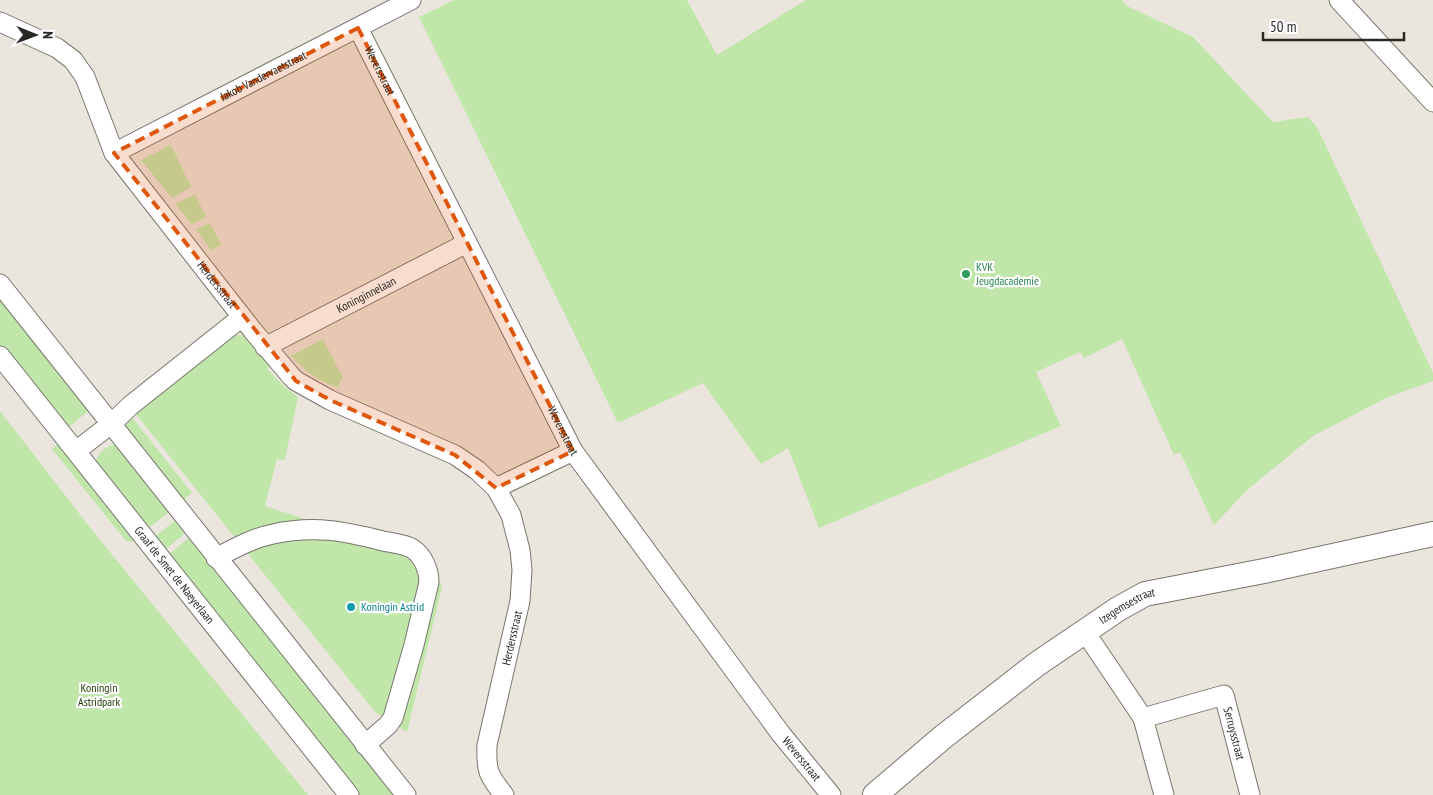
<svg xmlns="http://www.w3.org/2000/svg" width="1433" height="795" font-family="'PT Sans Narrow',sans-serif">
<rect width="100%" height="100%" fill="#eae6dd"/>
<path fill="#c0e6aa" d="M454,0H687L717,55L806,0H1122L1127,6L1193,37L1273,122L1308,117L1317,127L1433,373V381L1386,398L1313,436L1247,490L1214,525L1180,452L1174,455L1122,339L1084,358L1080,352L1036,372L1061,426L819,528L788,448L761,464L703,383L618,423L419,17Z
M171,145L191,187L172,198L141,160Z
M195,194L206,217L192,224L175,204Z
M210,223L221,245L211,250L196,229Z
M0,294L91,409L65,430L0,349Z
M238,335L245,336L270,365L267,369L284,386L298,397L285,460L277,459L265,506L350,534L402,547L434,570L442,587L407,732L375,712L135,413L232,336Z
M323,339L343,378L337,387C319,382 304,369 291,356Z
M0,411L92,530L308,795H0Z
M131,416L192,493L180,503L125,429L126,424Z
M60,442L137,538L132,542L126,541L52,449Z
M114,445L118,446L172,510L145,531L95,465C96,455 104,447 114,445Z
M178,518L188,531L162,552L152,539Z
M192,535L398,795H355L166,557Z"/>
<g fill="none" stroke-linecap="round" stroke-linejoin="round">
<g stroke="#79756e" stroke-width="21">
<g id="minor">
<path d="M1339,0L1433,102"/>
<path id="s1" d="M0,22L57,48L73,60L85,77L114,153L253,331L291,376L296,381L330,400L455,455L477,470L496,488L511,515L520,550L522,570L520,601L487,745C486,771 488,775 504,795"/>
<path id="s2" d="M358,28L573,451L781,734L831,795"/>
<path id="s3" d="M114,153L411,0"/>
<path d="M0,284L406,795"/>
<path id="s4" d="M265,347L467,243"/>
<path id="s5" d="M0,356L349,795"/>
<path d="M76,451L111,424L131,405L242,317"/>
<path d="M496,488L573,451"/>
<path d="M216,558C235,548 253,538 273,534C314,525 344,531 383,541C392,543 405,544 413,549C423,556 429,570 429,582L414,645L393,718L388,725L365,745"/>
<path d="M1085,632L1143,718L1164,795"/>
<path id="s6" d="M1143,718L1224,695L1250,795"/>
</g>
</g>
<g stroke="#79756e" stroke-width="26">
<g id="tertiary">
<path id="s7" d="M875,795L943,737L1037,664L1118,609L1145,594L1264,571L1433,534"/>
</g>
</g>
<use href="#minor" stroke="#fff" stroke-width="19"/>
<use href="#tertiary" stroke="#fff" stroke-width="24"/>
</g>
<path fill="#de570d" fill-opacity="0.2" stroke="#de570d" stroke-width="4" stroke-dasharray="10 6" stroke-linejoin="round" d="M358,28L573,451L496,488L455,455L330,400L296,381L114,153Z"/>
<circle fill="#2e9e5b" stroke="#fff" stroke-width="2" cx="966" cy="274" r="5"/>
<circle fill="#0f9aa8" stroke="#fff" stroke-width="2" cx="351" cy="607" r="5"/>
<g text-anchor="middle" stroke-width="4.5" stroke-linejoin="round" paint-order="stroke">
<g font-size="12" fill="#2a2825" stroke="#fff">
<text dy="4" stroke="none"><textPath href="#s2" startOffset="48">Weversstraat</textPath></text>
<text dy="4" stroke="none"><textPath href="#s3" startOffset="168">Jakob Vandervaetstraat</textPath></text>
<text dy="4" stroke="none"><textPath href="#s1" startOffset="352">Herdersstraat</textPath></text>
<text dy="4" stroke="none"><textPath href="#s4" startOffset="114">Koninginnelaan</textPath></text>
<text dy="4" stroke="none"><textPath href="#s2" startOffset="452">Weversstraat</textPath></text>
<text dy="4" stroke="none"><textPath href="#s5" startOffset="280">Graaf de Smet de Naeyerlaan</textPath></text>
<text dy="4" stroke="none"><textPath href="#s7" startOffset="316">Izegemsestraat</textPath></text>
<text transform="translate(512 638) rotate(-77)" y="4">Herdersstraat</text>
<text dy="4" stroke="none"><textPath href="#s6" startOffset="124">Serruysstraat</textPath></text>
<text dy="4" stroke="none"><textPath href="#s2" startOffset="858">Weversstraat</textPath></text>
</g>
<g font-size="12" fill="#27864d" stroke="#fff" text-anchor="start">
<text x="976" y="271">KVK<tspan x="976" dy="14">Jeugdacademie</tspan></text>
</g>
<g font-size="12" fill="#0d838f" stroke="#fff" text-anchor="start">
<text x="361" y="611">Koningin Astrid</text>
</g>
<g font-size="12" fill="#1a3702" stroke="#fff">
<text x="99" y="692">Koningin<tspan x="99" dy="14">Astridpark</tspan></text>
</g>
</g>
<g transform="translate(35 35) rotate(91)" stroke="#ffffff" stroke-width="4" paint-order="stroke">
<path d="M0-4L9 19L0 12L-9 19Z" fill="#2a2825"/>
<text y="-8" font-size="14" font-weight="bold" text-anchor="middle" fill="#2a2825">N</text>
</g>
<path d="M1263 32v8h141v-8" fill="none" stroke="#2a2825" stroke-width="2.5"/>
<text x="1270" y="32" font-size="15" fill="#2a2825" stroke="#ffffff" stroke-width="4" paint-order="stroke">50 m</text>
</svg>
